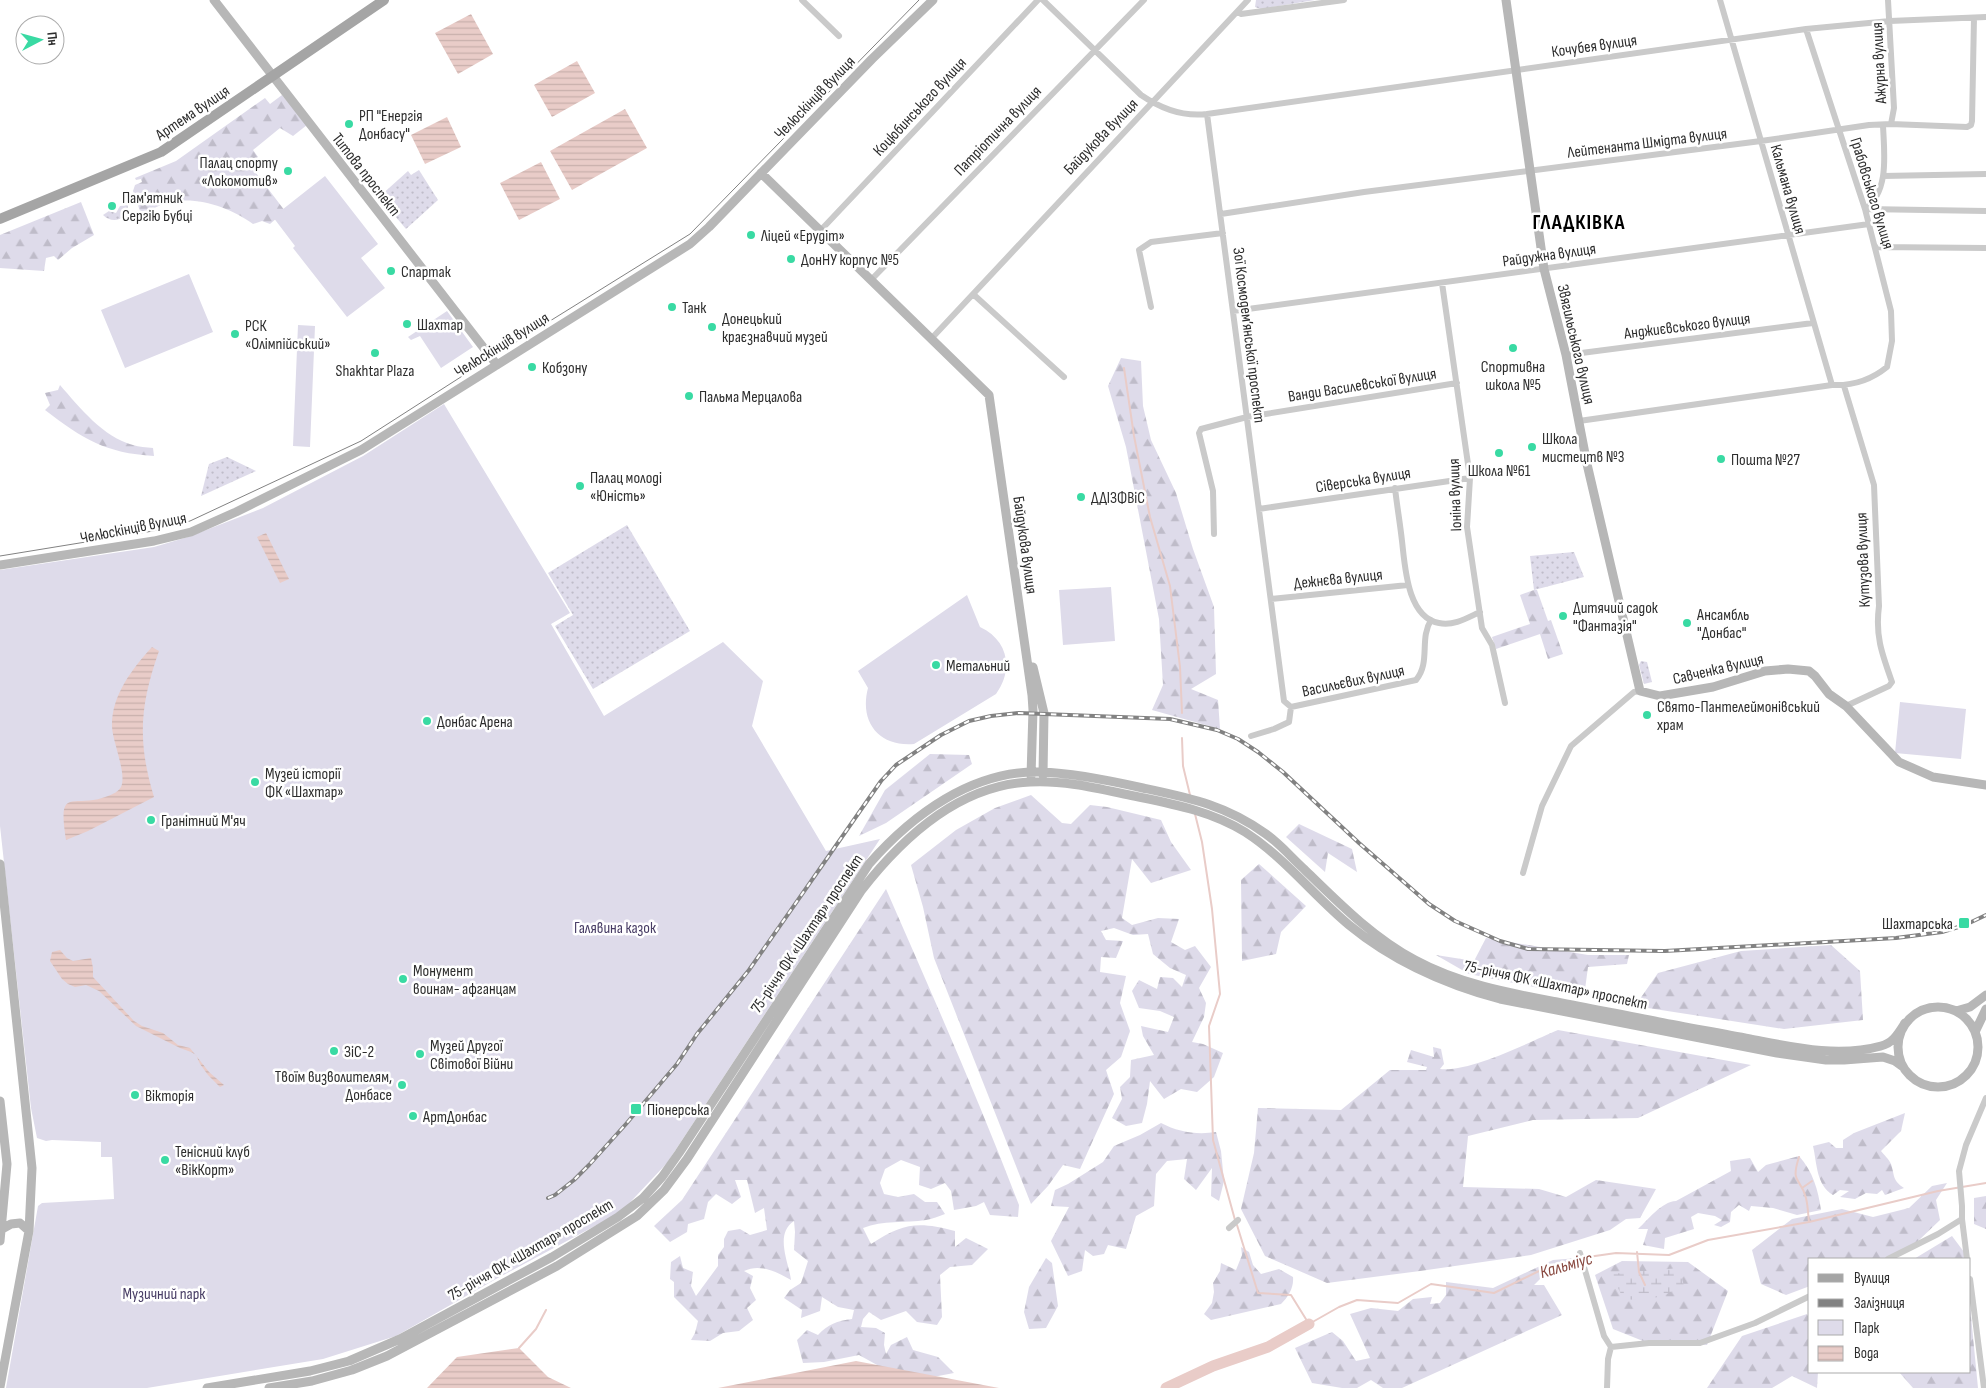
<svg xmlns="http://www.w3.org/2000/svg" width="1986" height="1388" font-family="'Sofia Sans Condensed',sans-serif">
<defs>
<pattern id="grass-dots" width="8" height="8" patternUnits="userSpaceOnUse" patternTransform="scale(1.25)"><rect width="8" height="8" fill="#dedbea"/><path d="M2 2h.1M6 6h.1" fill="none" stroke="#bfbcc9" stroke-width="1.8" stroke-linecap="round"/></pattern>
<pattern id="forest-firs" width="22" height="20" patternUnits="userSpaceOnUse" patternTransform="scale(1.25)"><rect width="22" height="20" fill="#dedbea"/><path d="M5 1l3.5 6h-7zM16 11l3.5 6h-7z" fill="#bfbcc9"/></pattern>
<pattern id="wetland-marsh" width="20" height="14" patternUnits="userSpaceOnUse" patternTransform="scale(1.25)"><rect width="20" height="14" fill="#dedbea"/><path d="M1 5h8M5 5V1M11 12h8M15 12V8" fill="none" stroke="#bfbcc9"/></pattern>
<pattern id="water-rules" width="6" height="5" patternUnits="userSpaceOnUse" patternTransform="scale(1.25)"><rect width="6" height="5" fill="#e9ccc8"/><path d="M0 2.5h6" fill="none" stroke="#c8b0ac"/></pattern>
</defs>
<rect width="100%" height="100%" fill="#fff"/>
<path fill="url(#grass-dots)" d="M1256,0H1315L1261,9L1255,7Z
M419,170L438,200L406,229L379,197L408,171L411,175Z
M128,205C128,219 113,225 103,215L109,211L116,213L120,206Z
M227,457L256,471L201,496L209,464Z
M627,525L690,631L593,689L555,626L573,615L548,573Z
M1574,552L1584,577L1534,590L1530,556Z
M1641,661L1647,662L1652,682L1644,684L1639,665Z"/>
<path fill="url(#forest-firs)" d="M282,95L307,125L293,136L280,128L253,150L258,157L250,165L285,211L270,224L262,221L253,224C230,207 195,195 166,203C158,205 149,213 140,211L133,191L135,185L142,182L141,179L136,180L135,178L176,161L265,98L270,104Z
M81,202L94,235L72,248L58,260L54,256L46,258L44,271L0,268V235Z
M1121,358L1141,361L1143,406L1151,440L1176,493L1193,549L1214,607L1216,674L1191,689L1218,700L1220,729L1152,710L1163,685L1159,619L1126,447L1108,386Z
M60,385C80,408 103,437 133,445C139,447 146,447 153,448L154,456C105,453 83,439 45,410L50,405L45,393L58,390Z
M1534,590H1537L1548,621L1551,620L1563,654L1548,659L1540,634L1496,649L1492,637L1530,624L1520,595Z
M930,754L969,755L972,764L886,823L859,836L885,790Z
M1031,795L1062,823L1071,824L1090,805L1107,807L1161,820L1171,842L1191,870L1151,883L1132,859L1122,918L1132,925L1158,918L1179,919L1171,942L1185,950L1195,946L1211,967L1199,988L1206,1003L1204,1017L1192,1042L1203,1044L1223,1053L1214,1077L1197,1092L1181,1089L1164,1099L1150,1081L1147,1104L1142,1123L1126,1126L1112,1118L1122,1099L1120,1087L1130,1077L1131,1060L1154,1055L1143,1036L1141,1026L1168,1032L1174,1017L1160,1011L1139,1008L1132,991L1139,980L1157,989L1160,977L1173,978L1182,987L1186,975L1170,968L1153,954L1148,934L1133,935L1114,928L1101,931L1106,940L1123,941L1116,958L1101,957L1100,972L1126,976L1120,1003L1130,1031L1121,1057L1106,1070L1114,1094L1080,1169L1063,1165L1048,1186L1031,1204L934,958L923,907L911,865L956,830L995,808Z
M1299,824L1352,849L1357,872L1328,853L1325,872L1286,837Z
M1259,864L1306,906L1281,932L1276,954L1242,961L1241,880Z
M886,889C932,994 978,1098 1019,1205L1018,1217L990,1215L984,1202L976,1206L954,1210L951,1191L945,1183L931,1189L919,1185L920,1167L901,1160L885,1169L880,1183L884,1194L898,1197L914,1194L925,1202H937L945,1214C939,1216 932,1219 926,1220C905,1223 883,1220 863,1228L871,1244C903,1223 918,1221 955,1231V1247L966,1238L988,1249L972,1265L950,1267L940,1275L942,1317L937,1325L917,1322L906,1311L881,1320L869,1312L863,1319L861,1327L876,1328L885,1333L884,1345L886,1354L891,1345L907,1337L913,1350L938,1357L954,1373L917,1380L888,1371L859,1355L824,1362L803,1363L797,1340L807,1330L818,1335C828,1324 837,1321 852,1319L854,1310L838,1307L822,1297L820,1311L801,1318L802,1310L784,1298L790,1290L801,1283L808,1261L794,1250L795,1232L794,1221C774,1234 789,1263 791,1280C777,1272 760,1263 744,1271L753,1276L750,1288L756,1300L747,1308L753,1320L739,1331L723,1333L710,1341L691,1340L695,1333L698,1321L674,1297V1282L670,1279L671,1262L680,1256L683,1268L693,1272L691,1286L696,1296L718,1266V1255L724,1247V1239L728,1231L740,1229L750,1235L767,1230L764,1208L755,1213L747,1180H735L741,1197L732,1204L716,1194L708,1202L704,1219L688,1224L687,1232L670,1242L654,1226L682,1200Z
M1486,938L1588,955H1629L1627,964L1588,967L1584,997L1469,974L1436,955L1474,961Z
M1831,945L1860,971L1863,1020L1784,1029L1635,1006L1658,973L1741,951Z
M1558,1030L1751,1065L1638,1118L1533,1120L1468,1136L1463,1187L1539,1189L1566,1197L1596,1180L1656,1189L1640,1218L1626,1219L1610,1230L1531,1255L1420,1271L1327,1283L1265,1256L1241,1209L1254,1153L1258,1108L1341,1110L1390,1070H1426L1427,1067L1407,1062L1411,1050L1434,1057L1433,1047L1441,1049L1444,1064L1440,1069C1471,1072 1527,1043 1558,1030Z
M1905,1113L1901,1131L1881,1151C1884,1155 1889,1159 1891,1164C1895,1176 1892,1180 1904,1188L1885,1195L1882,1190L1877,1194L1866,1193L1855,1199L1840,1197L1849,1191L1840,1190L1833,1195C1816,1185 1817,1163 1813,1146L1829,1142L1836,1148H1843V1140L1854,1133Z
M1161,1123C1178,1132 1197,1135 1216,1132L1221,1151L1224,1181L1219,1201L1211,1196L1212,1168L1196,1190L1184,1179L1187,1159L1167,1161L1156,1174L1154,1206L1136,1216L1126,1249L1108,1245L1104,1254L1093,1256L1085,1250L1082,1271L1068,1276L1051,1241L1069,1207L1051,1206L1055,1190L1068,1184L1103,1162L1114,1146L1140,1135Z
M1799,1156C1813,1172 1818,1189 1821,1210L1797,1215L1773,1208L1751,1206L1749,1211L1739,1205L1731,1212L1730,1222L1721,1227L1714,1225L1722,1220L1715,1216L1698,1213L1691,1217L1694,1229L1665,1238L1664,1249L1643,1245L1648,1229H1638C1649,1219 1661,1202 1676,1201L1731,1171L1730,1161L1750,1158L1758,1172L1766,1165Z
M1947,1183L1936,1200L1940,1220L1916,1243L1883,1259H1810V1286L1786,1295L1761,1284L1752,1250L1792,1219L1842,1209L1873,1217L1909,1208L1932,1186Z
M1986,1196V1229L1974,1224V1198Z
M1952,1236L1964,1252L1965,1259H1914Z
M1241,1247L1249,1252L1253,1265L1261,1274L1279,1269L1293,1277C1294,1288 1288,1297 1281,1304L1211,1320L1204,1314L1212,1303L1214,1292L1213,1283L1220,1271L1221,1263L1236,1270L1242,1255Z
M1046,1258L1052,1263L1058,1306L1046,1328L1029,1329L1024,1312L1029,1287Z
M1578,1258V1266L1541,1278L1534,1285H1544L1562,1315L1402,1388H1383L1371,1380L1357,1388H1342L1312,1383L1295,1348L1332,1332L1343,1341L1356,1361L1370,1358L1350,1314L1371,1308L1398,1311L1413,1299L1432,1297L1430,1304L1440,1303L1446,1295V1282L1493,1288L1553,1260Z
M1622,1261L1688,1262L1728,1291L1707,1345L1643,1341L1613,1329L1595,1275Z
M1970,1306L1978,1388H1913L1899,1372H1970Z
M1807,1314L1810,1321V1372H1818L1817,1388L1792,1376L1772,1388H1707L1742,1336Z"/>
<path fill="url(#wetland-marsh)" d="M1679,1268L1684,1286C1663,1296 1646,1304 1623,1298L1611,1274Z"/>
<path fill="#dedbea" d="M325,176L378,244L361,258L385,288L347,317L293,248L295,246L273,217Z
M189,274L213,332L125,368L101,310Z
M447,311L473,347L441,368L420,336L411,340L408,337Z
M298,325L315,326L310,447L293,446Z
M444,404L570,613L551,624L604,716L723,642L763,681L752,726L826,851L880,839L667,1163L621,1212L496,1279L396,1336L323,1359L147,1388H6L38,1206L42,1203L114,1199L112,1157H101V1142L52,1140L46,1141L37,1138L31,1108L0,826V570L154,547L188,537L263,508L363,456Z
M1111,587L1115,641L1063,645L1059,590Z
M967,595L980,627C1008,640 1014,669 996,694L914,744C879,747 859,722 868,688L858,671Z
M1900,702L1966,709L1961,759L1895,753Z"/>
<path fill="url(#water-rules)" d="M471,14L493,54L458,74L435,33Z
M577,61L595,93L552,117L534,85Z
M625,109L647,148L572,190L550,151Z
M447,117L461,147L425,164L411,135Z
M541,162L560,199L519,220L500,183Z
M266,533L289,579L280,583L257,537Z
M152,647L159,651C140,705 137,741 154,797L88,831L66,840C57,783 73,810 108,796C113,794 118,792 121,787C127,774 113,743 112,727C111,696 132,669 152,647Z
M60,950L67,958L73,961L91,958L93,968V977L134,1021L142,1026L163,1033L178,1045L190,1048L209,1072L224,1085L220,1087L208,1075L200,1064L196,1055L191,1052L180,1048L136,1026L99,991L86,985L75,987L68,984L62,979L50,961L52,952Z
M519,1348L548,1377L571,1388H427L457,1357Z
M856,1361L999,1388H718Z"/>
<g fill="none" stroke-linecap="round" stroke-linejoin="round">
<path stroke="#e9ccc8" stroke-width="2" d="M1124,368L1134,436L1150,517L1170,586L1180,667L1182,713
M1182,738L1183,766L1190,795
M1195,814L1202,842L1212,909L1220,994L1209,1026L1213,1140L1235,1220
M1799,1157C1790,1185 1801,1177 1806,1198C1808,1206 1808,1214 1809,1222
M1802,1188L1812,1181
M1237,1225L1258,1293L1291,1295L1309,1324L1339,1307L1357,1300L1398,1303L1431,1284L1494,1293L1541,1270L1581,1258L1616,1253L1669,1255L1708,1240L1809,1222L1938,1191L1986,1183
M1637,1252L1639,1272L1645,1285
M519,1348L536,1329L546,1310"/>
<path stroke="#e9ccc8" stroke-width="11" d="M1166,1388L1213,1366L1268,1347L1309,1324"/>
<path stroke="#cacaca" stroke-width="6" d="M802,0L839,36
M1043,0L1141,95C1160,108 1183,117 1207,114L1284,701L1291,707L1289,722L1274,729L1251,736
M1720,0L1832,385
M1888,0L1894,108L1891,124
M1238,11L1241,14L1344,0
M1207,114L1806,29L1890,21L1986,17
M1883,176L1986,174
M1865,209L1986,211
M1865,209C1890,191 1884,152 1883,125
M1221,214L1364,192L1761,141L1869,125L1891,124L1967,127L1971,125L1972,121L1974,18
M820,231L1038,0
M1876,247L1986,248
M871,280L1144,0
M1442,283L1470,478L1467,527L1482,628L1492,645L1505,703
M973,294L1064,377
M1151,307L1139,250L1151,242L1223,233
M1233,311L1869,224
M931,339L1248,0
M1566,355L1813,323
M1844,386L1874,485L1879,606C1875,636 1882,654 1892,682L1889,686L1846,706
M1579,421L1832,385C1853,386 1871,380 1887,367L1892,341L1891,311L1865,209L1806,29
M1395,488C1397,506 1400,523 1402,541C1405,566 1407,617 1439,623C1454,626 1467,618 1480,612
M1259,509L1470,478
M1214,534L1213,491L1199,433L1201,429L1247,417L1457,383
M1271,599L1408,585
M1291,707L1416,680C1431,662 1419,639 1431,620
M1523,873L1542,806L1571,746L1634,692L1640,691
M1229,1228L1238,1220
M1580,1253L1604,1336L1611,1347L1608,1359L1607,1388
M1888,1259L1938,1234L1962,1219
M1967,1259L1962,1219V1206L1959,1171L1966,1145L1986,1098
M1970,1279L1984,1388
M1611,1347L1649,1343H1700L1755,1323L1810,1296"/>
<path stroke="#b7b7b7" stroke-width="9" d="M214,0L497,365
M1506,0L1544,269L1566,355L1587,464L1640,691L1660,696L1713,687L1765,671L1788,669L1809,671L1815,676L1829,694L1846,706L1899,762L1933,777L1986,785
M761,173L989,395L1032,695L1033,710L1031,776
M0,565L154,541L191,532L236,512L361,450L690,244L709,227L872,59L933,0
M1033,667L1044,713L1043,775
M0,864L32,1168L29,1231L0,1387
M1898 1047a40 40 0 1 1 80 0a40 40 0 1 1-80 0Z
M1956,1011L1970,1007L1986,995
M1975,1032L1986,1009
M0,1101L7,1164L0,1241
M2,1229L11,1224L20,1223L29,1231
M207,1388L310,1371L349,1361L400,1339L552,1257L618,1217L643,1198L662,1177L679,1153L869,864C912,815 972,770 1041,772C1072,773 1112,781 1143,788C1190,798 1226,805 1266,834C1280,844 1291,857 1304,869C1338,902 1372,937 1415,960C1459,984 1509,993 1557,1002C1591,1009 1625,1015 1659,1022C1689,1028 1720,1033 1750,1039C1792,1047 1838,1058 1881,1046C1893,1043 1898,1034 1905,1023
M269,1388L312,1381L352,1370L387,1356L557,1266L637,1216L664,1190L687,1159L861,891C902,838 959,785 1030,782C1065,780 1100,789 1134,796C1173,804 1211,811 1245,832C1284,857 1313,895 1349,925C1394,962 1444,984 1500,999L1777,1053L1826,1060H1844L1883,1057L1895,1061L1902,1066"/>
<path stroke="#a5a5a5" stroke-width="10" d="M0,219L161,152L384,0"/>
<path stroke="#828282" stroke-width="1" d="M0,556L153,531L190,521L361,441L492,357L690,234L919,0"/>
<g stroke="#828282" stroke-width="4">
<path id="rail" d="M548,1198L555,1195L574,1180L589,1165L626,1124L677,1064L697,1034L749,970L881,781L896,765L941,735L969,721L991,716L1019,713L1170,719L1217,730L1238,739L1258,752L1283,772L1359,843L1429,904L1455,921L1500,941L1528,949L1665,951L1896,938L1942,932L1965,925L1986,915"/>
</g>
<use href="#rail" stroke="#fff" stroke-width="2" stroke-dasharray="5.5" stroke-linecap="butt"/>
</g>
<g fill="#39daa3" stroke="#fff" stroke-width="2">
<circle cx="349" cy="124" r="5"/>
<circle cx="288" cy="171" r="5"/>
<circle cx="112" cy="206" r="5"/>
<circle cx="751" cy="235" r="5"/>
<circle cx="791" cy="259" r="5"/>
<circle cx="391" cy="271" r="5"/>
<circle cx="672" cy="307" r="5"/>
<circle cx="407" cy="324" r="5"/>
<circle cx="712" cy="327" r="5"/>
<circle cx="235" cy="334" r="5"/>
<circle cx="1513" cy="348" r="5"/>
<circle cx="375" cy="353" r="5"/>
<circle cx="532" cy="367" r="5"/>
<circle cx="689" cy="396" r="5"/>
<circle cx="1532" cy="447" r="5"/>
<circle cx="1499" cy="453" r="5"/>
<circle cx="1721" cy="459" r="5"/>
<circle cx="580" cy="486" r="5"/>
<circle cx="1081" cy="497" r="5"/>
<circle cx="1563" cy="616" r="5"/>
<circle cx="1687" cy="623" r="5"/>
<circle cx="936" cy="665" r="5"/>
<circle cx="1647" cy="715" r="5"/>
<circle cx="427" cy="721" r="5"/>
<circle cx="255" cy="782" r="5"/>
<circle cx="151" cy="820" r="5"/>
<rect x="1958" y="917" width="12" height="12" rx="2.5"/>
<circle cx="403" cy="979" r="5"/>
<circle cx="334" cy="1051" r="5"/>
<circle cx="420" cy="1054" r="5"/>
<circle cx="402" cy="1085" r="5"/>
<circle cx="135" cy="1095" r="5"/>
<rect x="630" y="1103" width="12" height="12" rx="2.5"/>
<circle cx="413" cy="1116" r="5"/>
<circle cx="165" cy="1160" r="5"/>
</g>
<g text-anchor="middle" stroke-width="5" stroke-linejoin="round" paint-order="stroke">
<g font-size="16" fill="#2d2d2d" stroke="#fff">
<text transform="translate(1594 45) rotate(-8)" y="6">Кочубея вулиця</text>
<text transform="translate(1878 63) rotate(-93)" y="6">Ажурна вулиця</text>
<text transform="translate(814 97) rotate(-46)" y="6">Челюскінців вулиця</text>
<text transform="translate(919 106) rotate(-47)" y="6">Коцюбинського вулиця</text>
<text transform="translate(192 112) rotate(-34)" y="6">Артема вулиця</text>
<text transform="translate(997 130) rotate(-46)" y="6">Патріотична вулиця</text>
<text transform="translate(1100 136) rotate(-46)" y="6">Байдукова вулиця</text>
<text transform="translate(1647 142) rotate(-7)" y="6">Лейтенанта Шмідта вулиця</text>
<text transform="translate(367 174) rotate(52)" y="6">Титова проспект</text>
<text transform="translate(1789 189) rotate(74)" y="6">Кальмана вулиця</text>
<text transform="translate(1873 193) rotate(73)" y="6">Грабовського вулиця</text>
<text transform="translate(1549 254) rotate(-8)" y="6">Райдужна вулиця</text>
<text transform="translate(1687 325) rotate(-7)" y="6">Анджиєвського вулиця</text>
<text transform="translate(1250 335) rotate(83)" y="6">Зої Космодем’янської проспект</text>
<text transform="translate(501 344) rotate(-32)" y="6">Челюскінців вулиця</text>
<text transform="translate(1577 344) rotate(77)" y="6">Звягильського вулиця</text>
<text transform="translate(1362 384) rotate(-9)" y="6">Ванди Василевської вулиця</text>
<text transform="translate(1363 479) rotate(-9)" y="6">Сіверська вулиця</text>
<text transform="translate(1454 495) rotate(-92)" y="6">Іоніна вулиця</text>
<text transform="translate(133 527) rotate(-11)" y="6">Челюскінців вулиця</text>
<text transform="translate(1026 545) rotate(82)" y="6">Байдукова вулиця</text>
<text transform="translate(1862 560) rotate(-92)" y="6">Кутузова вулиця</text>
<text transform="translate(1338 578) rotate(-6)" y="6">Дежнєва вулиця</text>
<text transform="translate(1718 668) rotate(-13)" y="6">Савченка вулиця</text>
<text transform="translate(1353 680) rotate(-12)" y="6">Васильєвих вулиця</text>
<text transform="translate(806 933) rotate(-56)" y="6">75-річчя ФК «Шахтар» проспект</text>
<text transform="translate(1556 984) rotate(12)" y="6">75-річчя ФК «Шахтар» проспект</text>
<text transform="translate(530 1249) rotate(-30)" y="6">75-річчя ФК «Шахтар» проспект</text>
</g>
<g font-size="16" fill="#2d2d2d" stroke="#fff" text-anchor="start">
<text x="359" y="121">РП "Енергія<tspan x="359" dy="18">Донбасу"</tspan></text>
<text x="278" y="168" text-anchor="end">Палац спорту<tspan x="278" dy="18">«Локомотив»</tspan></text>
<text x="122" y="203">Пам'ятник<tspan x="122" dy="18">Сергію Бубці</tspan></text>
<text x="761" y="241">Ліцей «Ерудіт»</text>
<text x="801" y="265">ДонНУ корпус №5</text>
<text x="401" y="277">Спартак</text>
<text x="682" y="313">Танк</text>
<text x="722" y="324">Донецький<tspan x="722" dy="18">краєзнавчий музей</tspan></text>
<text x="417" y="330">Шахтар</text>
<text x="245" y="331">РСК<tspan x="245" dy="18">«Олімпійський»</tspan></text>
<text x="1513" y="372" text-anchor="middle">Спортивна<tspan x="1513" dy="18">школа №5</tspan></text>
<text x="542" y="373">Кобзону</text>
<text x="375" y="376" text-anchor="middle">Shakhtar Plaza</text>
<text x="699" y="402">Пальма Мерцалова</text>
<text x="1542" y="444">Школа<tspan x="1542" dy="18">мистецтв №3</tspan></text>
<text x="1731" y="465">Пошта №27</text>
<text x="1499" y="476" text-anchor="middle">Школа №61</text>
<text x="590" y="483">Палац молоді<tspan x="590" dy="18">«Юність»</tspan></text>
<text x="1091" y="503">ДДІЗФВіС</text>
<text x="1573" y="613">Дитячий садок<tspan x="1573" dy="18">"Фантазія"</tspan></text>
<text x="1697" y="620">Ансамбль<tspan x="1697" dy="18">"Донбас"</tspan></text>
<text x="946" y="671">Метальний</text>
<text x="1657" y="712">Свято-Пантелеймонівський<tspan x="1657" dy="18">храм</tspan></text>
<text x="437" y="727">Донбас Арена</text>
<text x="265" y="779">Музей історії<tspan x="265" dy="18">ФК «Шахтар»</tspan></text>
<text x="161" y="826">Гранітний М'яч</text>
<text x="1953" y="929" text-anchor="end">Шахтарська</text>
<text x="413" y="976">Монумент<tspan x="413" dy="18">воинам- афганцам</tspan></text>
<text x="430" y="1051">Музей Другої<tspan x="430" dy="18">Світової Війни</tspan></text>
<text x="344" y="1057">ЗіС-2</text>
<text x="392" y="1082" text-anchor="end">Твоїм визволителям,<tspan x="392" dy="18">Донбасе</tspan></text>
<text x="145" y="1101">Вікторія</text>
<text x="647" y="1115">Піонерська</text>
<text x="423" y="1122">АртДонбас</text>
<text x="175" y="1157">Тенісний клуб<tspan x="175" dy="18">«ВікКорт»</tspan></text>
</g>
<g font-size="16" fill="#483d65" stroke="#fff">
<text x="615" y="933">Галявина казок</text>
<text x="164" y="1299">Музичний парк</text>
</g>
<g font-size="18" font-style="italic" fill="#894940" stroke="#fff">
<text transform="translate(1566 1265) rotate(-16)" y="6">Кальміус</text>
</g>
<g font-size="21" font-weight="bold" letter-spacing="1" fill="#000" stroke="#fff">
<text x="1579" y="229">ГЛАДКІВКА</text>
</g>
</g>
<rect x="1808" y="1258" width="162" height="115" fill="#ffffff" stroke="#ababab"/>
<rect x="1818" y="1274" width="25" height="8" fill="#a5a5a5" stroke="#ababab"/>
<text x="1854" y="1283" font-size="15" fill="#2d2d2d">Вулиця</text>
<rect x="1818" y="1299" width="25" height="8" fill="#828282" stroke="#ababab"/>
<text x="1854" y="1308" font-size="15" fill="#2d2d2d">Залізниця</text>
<rect x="1818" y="1320" width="25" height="15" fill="#dedbea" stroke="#ababab"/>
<text x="1854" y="1333" font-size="15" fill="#2d2d2d">Парк</text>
<rect x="1818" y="1346" width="25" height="15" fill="url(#water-rules)" stroke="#ababab"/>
<text x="1854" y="1358" font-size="15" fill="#2d2d2d">Вода</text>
<g transform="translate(40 40) rotate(84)"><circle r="24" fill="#ffffff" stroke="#ababab"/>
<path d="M0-4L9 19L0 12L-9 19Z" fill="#39daa3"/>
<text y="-8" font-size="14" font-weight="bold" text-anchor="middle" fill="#2d2d2d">Пн</text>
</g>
</svg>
